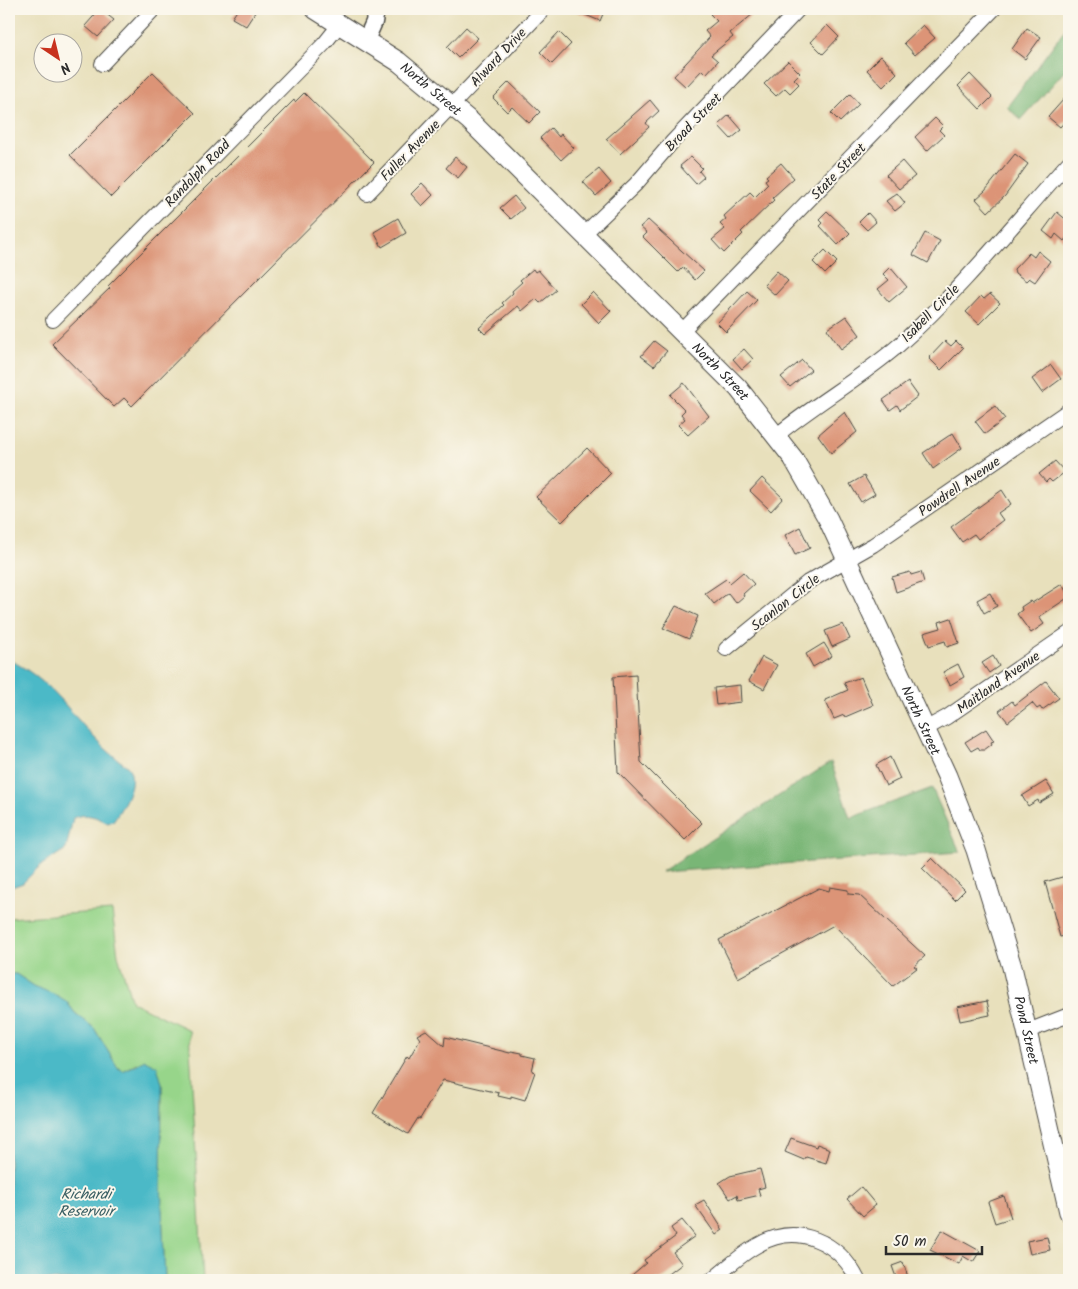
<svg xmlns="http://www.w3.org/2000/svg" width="1078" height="1289" font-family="Kalam,sans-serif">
<rect width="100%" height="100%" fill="#fbf7ec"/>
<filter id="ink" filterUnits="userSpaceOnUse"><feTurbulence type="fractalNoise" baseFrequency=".02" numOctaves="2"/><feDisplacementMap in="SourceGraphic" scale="10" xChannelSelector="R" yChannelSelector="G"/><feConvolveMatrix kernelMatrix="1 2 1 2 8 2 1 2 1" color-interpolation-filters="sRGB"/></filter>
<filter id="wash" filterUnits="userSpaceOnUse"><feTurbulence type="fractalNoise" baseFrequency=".0096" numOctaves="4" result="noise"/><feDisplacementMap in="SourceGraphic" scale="20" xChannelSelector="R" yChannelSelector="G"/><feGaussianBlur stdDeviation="1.12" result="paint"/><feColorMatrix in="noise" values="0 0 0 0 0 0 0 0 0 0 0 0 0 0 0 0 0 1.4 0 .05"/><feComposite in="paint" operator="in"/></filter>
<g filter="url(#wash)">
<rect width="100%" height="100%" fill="#e8e0bc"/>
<path fill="#97d58a" stroke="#61805a" d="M112,911L118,955L132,1002L189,1030L203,1280H165L161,1183L162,1084L136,1063L123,1071L118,1068L94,1028L75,1013L66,1001L34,986L16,974H9V918Z"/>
<path fill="#79b676" stroke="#527050" d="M1069,24V66L1021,120L1007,107Z
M831,762L850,818L932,788L960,852L661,872Z"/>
<path fill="#4cb9c7" stroke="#3c7279" d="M9,660C59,682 82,736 127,766C140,780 122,808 113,821L108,823C97,817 85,812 73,818L66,849L40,866L23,883L9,888Z
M9,974H16L34,986L58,996L66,1001L75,1013L94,1028L118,1068L123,1071L145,1060L157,1066L162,1084L161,1183L165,1280H9Z"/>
<g id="blocks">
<path fill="#dc9477" d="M100,9L114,20L98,37L85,26Z
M238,9H257L246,26L232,18Z
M571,9H605L600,21Z
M716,9H759L730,33L733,37L711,55L718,61L706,74L702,70L686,87L674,76L710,37L705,31L717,21L710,14Z
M827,25L839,37L823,54L811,42Z
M923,25L935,38L915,55L904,43Z
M466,27L478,38L458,58L447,47Z
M1027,28L1041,37L1025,59L1012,49Z
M559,32L571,44L552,64L540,52Z
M881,56L897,73L883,87L867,70Z
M788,61L800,73L794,79L799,84L790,93L785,88L776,96L764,84Z
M153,72L195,113L111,197L70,155Z
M970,74L992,97L980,109L958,86Z
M509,82L540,112L529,123L512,107L507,112L493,98Z
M304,93L374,162L132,406L124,398L114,407L52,344L110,288L108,286L294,100L295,102Z
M850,94L859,104L840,122L831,113Z
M1064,99L1069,105V117L1060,127L1048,117Z
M650,100L659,111L646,123L649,127L620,154L606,139Z
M729,115L742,130L731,139L718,125Z
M935,118L943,126L939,130L944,135L927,151L915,137Z
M551,128L559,137L561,134L574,148L561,160L540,138Z
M1015,154L1028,164L1005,196L988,212L976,199L985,191Z
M455,157L467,167L458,178L446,168Z
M691,157L702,168L699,171L704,177L696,184L680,166Z
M902,161L915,176L899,189L886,175Z
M781,163L794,178L772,198L774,200L741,232L743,234L724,253L712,240L725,229L720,224L726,219L724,216L750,192L755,197L768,184L765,180L768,178L766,176Z
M599,169L611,183L596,196L583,182Z
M422,183L433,195L422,206L411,194Z
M897,193L905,203L895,211L886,201Z
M514,196L524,208L511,219L500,208Z
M827,211L850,233L838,245L820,226L823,223L819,219Z
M1057,212L1069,222V234L1064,241L1056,234L1053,239L1043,231Z
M868,213L876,222L867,230L859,222Z
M398,218L406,233L382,247L374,232Z
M648,220L704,271L695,280L683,267L678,272L643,237L647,233L640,227Z
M925,233L940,241L928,263L913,255Z
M825,250L837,262L825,274L813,262Z
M1038,251L1050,261L1035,282L1029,278L1026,281L1015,273L1014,269L1029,253L1034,257Z
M890,267L907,287L889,302L878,289L889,280L883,274Z
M533,269L535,272L538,270L556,290L540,303L536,299L522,311L518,306L485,334L479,328L504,305L502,303L513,293L512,291L522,282L520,280Z
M777,271L788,281L775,295L764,285Z
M747,291L757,300L726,332L717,323Z
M593,292L611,311L599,323L581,304Z
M990,294L1000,303L979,324L966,312L981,296L984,299Z
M846,316L860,335L841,349L827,329Z
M654,341L667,351L654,366L641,356Z
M945,341L951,346L956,341L963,348L941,370L929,358Z
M744,349L753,359L742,369L733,359Z
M802,360L811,370L790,387L781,377Z
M1051,365L1061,379L1042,393L1032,379Z
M908,382L918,396L900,410L897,405L890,410L883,400Z
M684,383L709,416L688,435L678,425L685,419L681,414L685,410L670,395Z
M995,406L1005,419L985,434L975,421Z
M845,412L857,432L831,453L818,435Z
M953,433L962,448L933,469L923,453Z
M587,448L611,473L562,522L536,497Z
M1055,461L1065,472L1052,482L1049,479L1046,482L1039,474Z
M864,476L875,494L861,502L850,484Z
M762,478L783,498L771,511L750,491Z
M1002,490L1011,504L998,513L1003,520L978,539L974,534L962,542L951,527Z
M800,527L810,548L795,555L785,535Z
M743,572L754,584L743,594L744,596L736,603L728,593L714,604L705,593L726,579L730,583Z
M910,572L911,575L921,572L924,582L896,592L892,577Z
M1062,584L1069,597L1039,617L1044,624L1031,633L1017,614L1022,610L1021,607L1030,601L1032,603Z
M990,593L997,606L984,613L977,600Z
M676,606L698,616L689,639L663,628Z
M951,618L959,643L947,647L945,641L929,646L924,633L941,628L939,622Z
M843,624L850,639L832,647L825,631Z
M824,643L832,656L813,667L806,654Z
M993,656L999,666L989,673L982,663Z
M762,657L777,665L764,689L749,681Z
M958,664L964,677L950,685L943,672Z
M636,675L641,762L702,823L685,840L618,772L613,677Z
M861,677L873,705L845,717L844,715L834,719L825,700L848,690L844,683Z
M1046,681L1059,698L1042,710L1040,707L1037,709L1032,703L1008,722L999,711L1012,701L1015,705Z
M740,685L741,702L716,705L714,688Z
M986,729L994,741L991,742L992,744L984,750H980L978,747L971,751L965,742Z
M890,757L900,779L886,786L876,765Z
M1046,781L1054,794L1039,803L1038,800L1028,806L1022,796Z
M932,858L965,890L955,900L922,868Z
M1069,875V935L1060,937L1045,882Z
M830,887L848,890V894L859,895L925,956L914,966L917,968L893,986L834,925L738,978L719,940L819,888L829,891Z
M987,1001L990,1015L960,1021L957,1007Z
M426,1030L444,1046L445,1037L510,1053L511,1051L522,1053V1055L535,1058L532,1071L535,1072L525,1100L511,1096V1099L498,1096L499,1093L443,1080L420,1119L418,1118L408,1134L373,1113L407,1056L409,1058L420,1039L417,1035Z
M791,1138L816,1147L817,1144L830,1149L826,1163L806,1157L804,1160L785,1152Z
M760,1169L765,1187L758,1189L760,1195L738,1200L737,1195L730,1199L719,1183L730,1176Z
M861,1187L876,1205L863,1216L847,1199Z
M1004,1196L1011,1218L995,1223L988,1202Z
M704,1200L723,1230L716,1235L695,1205Z
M682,1220L695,1236L673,1252L682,1264L661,1280H626L646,1263L644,1260L676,1236L671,1228Z
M942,1230L980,1251L973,1262L963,1256L959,1264L930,1250Z
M1047,1237L1050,1250L1030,1254L1027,1241Z
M903,1262L909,1280H897L892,1266Z"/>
</g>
</g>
<g filter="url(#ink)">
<use href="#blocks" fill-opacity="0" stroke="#474641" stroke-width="1"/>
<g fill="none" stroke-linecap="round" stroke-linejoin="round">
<g stroke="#474641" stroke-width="16">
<path id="minor" d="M102,64L154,9
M367,194L544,9
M584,234L636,184L673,141L799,9
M53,320L324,44L340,24
M682,331L994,9
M777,435C816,403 861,378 899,345C961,290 1014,223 1069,162
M726,649L808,582L873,545L1069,410
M925,729L947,717L1069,633
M1028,1031L1069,1015
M712,1280C727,1268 741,1254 758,1245C798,1222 839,1242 858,1280"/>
</g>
<g stroke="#474641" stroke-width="19">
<path id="tertiary" d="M366,40L374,22L376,9"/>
</g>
<g stroke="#474641" stroke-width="21">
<g id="secondary">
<path id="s1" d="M315,9L399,62L470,121L738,388L793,458L828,519L947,776L976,850L1012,967L1069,1212"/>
</g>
</g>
<use href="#minor" stroke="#fff" stroke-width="14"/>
<use href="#tertiary" stroke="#fff" stroke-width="16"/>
<use href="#secondary" stroke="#fff" stroke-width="19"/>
</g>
</g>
<g text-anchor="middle" stroke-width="4" stroke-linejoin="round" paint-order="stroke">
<g font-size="14" fill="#2b2b2b" stroke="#fbf7ec">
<text transform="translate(498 57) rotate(-47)" y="5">Alward Drive</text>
<text dy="5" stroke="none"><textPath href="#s1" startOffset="141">North Street</textPath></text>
<text transform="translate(693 122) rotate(-46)" y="5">Broad Street</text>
<text transform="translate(410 150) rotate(-46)" y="5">Fuller Avenue</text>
<text transform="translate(838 171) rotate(-46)" y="5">State Street</text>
<text transform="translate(197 173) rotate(-46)" y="5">Randolph Road</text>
<text transform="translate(930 313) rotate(-45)" y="5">Isabell Circle</text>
<text dy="5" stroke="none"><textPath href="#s1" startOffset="546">North Street</textPath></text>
<text transform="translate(959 486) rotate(-34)" y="5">Powdrell Avenue</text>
<text transform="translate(785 602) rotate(-38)" y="5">Scanlon Circle</text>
<text transform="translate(998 682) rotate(-35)" y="5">Maitland Avenue</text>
<text dy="5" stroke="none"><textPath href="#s1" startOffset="951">North Street</textPath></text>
<text dy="5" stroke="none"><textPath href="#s1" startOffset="1279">Pond Street</textPath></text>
</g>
<g font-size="15" font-style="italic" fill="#375d62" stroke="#fbf7ec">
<text x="86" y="1199">Richardi<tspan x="86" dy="17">Reservoir</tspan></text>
</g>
</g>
<rect width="1078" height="1289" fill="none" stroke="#fbf7ec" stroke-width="30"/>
<g transform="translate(58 58) rotate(145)"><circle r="24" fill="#fbf7ec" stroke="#a8a59f"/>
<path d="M0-4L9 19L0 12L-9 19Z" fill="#c8321e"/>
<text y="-8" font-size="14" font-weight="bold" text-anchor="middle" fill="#2b2b2b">N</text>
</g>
<path d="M886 1246v8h96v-8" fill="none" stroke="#2b2b2b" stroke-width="2.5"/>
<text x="893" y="1246" font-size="15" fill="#2b2b2b" stroke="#fbf7ec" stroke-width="4" paint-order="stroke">50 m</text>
</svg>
